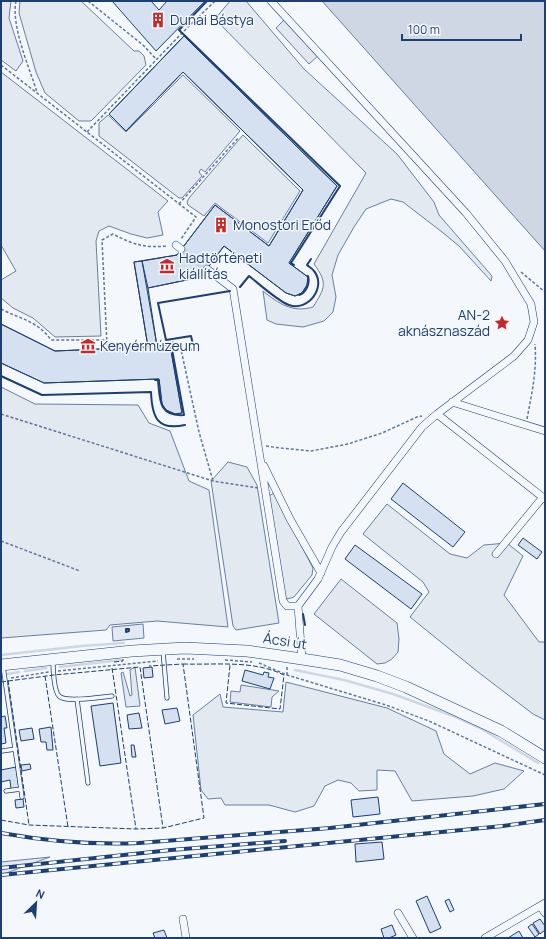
<svg xmlns="http://www.w3.org/2000/svg" width="546" height="939" font-family="Manrope,sans-serif">
<rect width="100%" height="100%" fill="#f4f7fb"/>
<path fill="#e3e9f0" stroke="#687fa3" d="M1,1H11L9,18L23,61L16,71L1,60Z
M20,1H81L134,51H139L144,56L146,65L91,121H79L45,93L36,72L19,13Z
M230,1H246L304,69L397,154L434,202L439,215L492,276L491,281L459,246L442,232L403,202L391,199L366,209L354,227L338,255L332,275L336,297L333,312L324,321L303,327L276,324L267,320L263,291C279,304 293,313 313,307C325,288 328,283 314,264L366,173L215,19Z
M1,72L168,201L158,212L163,235L147,238L131,234L109,226L99,231L96,241L101,336L55,337L33,318L13,308L1,298V280L16,271L1,245Z
M183,75L240,131L205,172L201,169L199,172L202,176L182,198H179L99,136V123L108,115L126,132Z
M243,135L300,191L268,243L215,203L204,216L188,205L187,202L189,198Z
M1,387L35,404L138,405L149,423L170,431L189,481L209,490L228,627L157,621L110,625L106,630L1,638Z
M228,462L247,467L257,485L279,623L236,630L233,626L211,481Z
M274,493L313,568L312,575L294,597L287,599L285,597L269,496Z
M387,504L450,554L467,558L484,545L507,543L523,556L504,595L539,642H545V720L533,714L478,672L410,617L429,592L423,582L363,534Z
M143,624L144,638L113,641L112,627Z
M135,667L140,706L126,707L121,673L123,672L130,696L132,695L130,670Z
M286,682L387,708L436,731L444,754L470,774L495,763L524,771L504,789L473,796L412,801L395,771L377,770V790L359,791L351,783L338,780L325,786L314,806L295,812L269,805H225L221,798L208,799L201,790L193,715L220,694L223,707L283,712Z
M50,857L1,875V862Z"/>
<path fill="#e3e8f0" stroke="#687fa3" d="M286,18L320,54L309,64L276,28Z
M341,579L397,623L399,639L398,652L392,659L385,663L377,664L314,614Z
M241,685L279,691L272,697L271,707L230,702L231,691L240,692Z"/>
<path fill="#cfd7e4" stroke="#687fa3" d="M322,1H545V251Z"/>
<g fill="none" stroke-linecap="round" stroke-linejoin="round">
<path stroke="#cfd7e4" stroke-width="2.5" d="M1,655L82,646L124,643
M60,667L121,660
M295,670L344,680L393,694L456,717L480,728L538,763
M25,671L46,668
M8,674L19,672"/>
</g>
<path fill="#d5e0f0" stroke="#1d3f73" d="M112,1H151L159,10L167,1H205L156,51Z
M184,36L337,186L289,263L308,277L307,285L302,293L295,296L286,293L224,246L201,277L148,288L142,261L177,255L215,205L269,246L303,190L183,72L126,131L109,114Z
M184,36L337,186L289,263L308,277L307,285L302,293L295,296L286,293L224,246L201,277L148,288L157,346L170,345L182,413L175,414L166,410L162,404L159,379L44,383L1,363V324L55,351L148,347L134,262L177,255L215,205L269,246L303,190L183,72L126,131L109,114Z
M142,261L157,346L170,345L182,413L175,414L166,410L162,404L159,379L44,383L1,363V324L55,351L148,347L134,262Z
M403,483L465,532L453,547L391,499Z
M523,538L542,552L537,559L518,545Z
M355,545L422,594L411,609L345,559Z
M152,667L153,677L144,678L143,668Z
M245,670L263,675L264,672L269,673L268,677L274,678L270,689L242,681Z
M113,703L121,763L100,766L91,706Z
M177,708L180,721L165,724L162,710Z
M139,713L142,728L129,729L127,715Z
M5,716L7,728H4L6,743L1,744V717Z
M51,727L53,750H47L46,742H41L39,729Z
M32,728L34,739L21,741L19,730Z
M131,745H134L136,757H132Z
M30,764L31,769L22,771L21,765Z
M16,767L19,788L11,789L10,780L1,782V770Z
M378,797L380,814L353,817L351,800Z
M23,799L24,807L16,808L15,800Z
M382,842L384,859L356,862L355,844Z
M427,896L441,928L430,933L416,901Z
M449,899L454,910L450,912L445,901Z
M540,919L545,926V930L540,934L533,923Z
M532,924L539,934L535,937L528,927Z
M392,925L396,935L389,938H384L381,929Z
M164,930L167,938H155L153,933Z
M519,931L523,938H508Z"/>
<g fill="none" stroke-linecap="round" stroke-linejoin="round">
<path stroke="#c9d2e0" stroke-width="7" stroke-dasharray="7 3.5" stroke-linecap="butt" d="M181,249L207,269"/>
<g stroke="#1d3f73" stroke-width="5">
<path id="service" d="M163,651L167,698
M53,662C53,669 54,691 59,696C65,703 102,697 112,696
M3,666L22,797
M77,699L88,783
M2,751L16,749
M6,791L21,789"/>
</g>
<g stroke="#1d3f73" stroke-width="8">
<path id="minor" d="M271,1L466,213L505,261L531,304L534,322L528,340L514,356L437,414L422,427L341,532L332,547L318,579L298,606L302,659
M176,245L181,249
M207,269L233,289L283,601L287,606H298
M452,402L545,431
M437,414L545,499
M264,466L290,519L321,573
M496,554L543,497
M540,906L545,913
M398,913L413,938
M183,919L186,938
M485,938L545,903"/>
</g>
<g stroke="#1d3f73" stroke-width="12">
<path id="primary" d="M1,665L132,651L185,648L247,651L302,659L340,665L377,676L406,687L501,731L545,758"/>
</g>
<path stroke="#5e769c" stroke-width="1.5" stroke-dasharray="3 2" stroke-linecap="butt" d="M16,1C11,26 29,67 37,92
M88,1L143,45L156,59
M1,65L196,217L181,239
M87,132L182,33L215,1
M179,204L239,137
M521,272L545,292
M1,309C20,319 38,321 51,340H107
M172,342L180,345L199,432L213,481
M107,345L102,240L113,234C134,245 144,248 168,246
M1,414L213,481L258,488
M527,419C532,392 537,371 535,344
M266,446L280,448L311,451L348,444L382,433L417,417L422,416
M1,541L80,571
M177,659H194
M225,660L252,662
M259,663L287,675L386,705L429,721L545,775
M58,671L158,661
M287,675V667
M11,678L49,672"/>
<use href="#service" stroke="#f4f7fb" stroke-width="3.5"/>
<use href="#minor" stroke="#f4f7fb" stroke-width="7"/>
<use href="#primary" stroke="#f4f7fb" stroke-width="11"/>
<g stroke="#1d3f73" stroke-width="4">
<path id="rail" d="M1,833C46,841 92,845 139,843L330,828L545,804
M1,868L171,850L285,841
M1,875L503,826L545,820"/>
</g>
<use href="#rail" stroke="#f4f7fb" stroke-width="2.5" stroke-dasharray="8" stroke-linecap="butt"/>
<path stroke="#1d3f73" stroke-width="1" stroke-dasharray="5 2" stroke-linecap="butt" d="M114,662L123,661V659
M183,664C216,665 254,660 284,675L280,709L226,703L230,665
M112,668L136,829
M45,676L68,827
M8,680L29,825
M1,682L54,675L140,667L163,828
M1,820L29,825L136,829L163,828L204,818L183,664L149,666"/>
<path stroke="#1d3f73" stroke-width="2" d="M207,1L179,30L340,186L291,263L294,265
M240,287L249,276C258,283 279,302 289,305C308,312 327,287 314,271C312,268 309,267 307,265L311,259
M299,295C307,292 310,283 308,276
M187,351L194,349L191,336L166,340L158,303L230,291
M1,376L42,395L151,392C152,417 157,431 185,425
M155,380H158C160,399 158,417 184,415L171,344L165,345
M303,614L305,625
M126,629H129V631L126,632Z"/>
</g>
<defs>
<g id="building-bare" transform="scale(1.2)"><path d="M-4-6H4V6H1V3H-1V6H-4ZM-2.5-4.3h1.7v1.8h-1.7ZM.8-4.3h1.7v1.8H.8ZM-2.5-1h1.7V.8h-1.7ZM.8-1h1.7V.8H.8Z" fill="#c62828" stroke="#f4f7fb" stroke-width="2.5" paint-order="stroke"/></g>
<g id="museum-bare" transform="scale(1.2)"><path d="M0-6L6-3V-2H-6V-3ZM-5-1h2V3h-2ZM-1-1h2V3h-2ZM3-1h2V3H3ZM-6 4H6V6H-6Z" fill="#c62828" stroke="#f4f7fb" stroke-width="2.5" paint-order="stroke"/></g>
<g id="sight-bare" transform="scale(1.2)"><path d="M0-6L1.8-2.2L6-1.7L2.9 1.2L3.7 5.4L0 3.3L-3.7 5.4L-2.9 1.2L-6-1.7L-1.8-2.2Z" fill="#c62828" stroke="#f4f7fb" stroke-width="2.5" paint-order="stroke"/></g>
</defs>
<g fill-rule="evenodd">
<use href="#building-bare" x="158" y="20"/>
<use href="#building-bare" x="221" y="225"/>
<use href="#museum-bare" x="167" y="266"/>
<use href="#sight-bare" x="502" y="323"/>
<use href="#museum-bare" x="88" y="346"/>
</g>
<g text-anchor="middle" stroke-width="3" stroke-linejoin="round" paint-order="stroke">
<g font-size="14" fill="#1d3f73" stroke="#f4f7fb" text-anchor="start">
<text x="170" y="25">Dunai Bástya</text>
<text x="233" y="230">Monostori Erőd</text>
<text x="179" y="263">Hadtörténeti<tspan x="179" dy="16">kiállítás</tspan></text>
<text x="490" y="320" text-anchor="end">AN-2<tspan x="490" dy="16">aknásznaszád</tspan></text>
<text x="100" y="351">Kenyérmúzeum</text>
</g>
<g font-size="14" fill="#1d3f73" stroke="#f4f7fb">
<text transform="translate(285 641) rotate(9)" y="5">Ácsi út</text>
</g>
</g>
<rect width="546" height="939" fill="none" stroke="#1d3f73" stroke-width="4"/>
<g transform="translate(36 903) rotate(25)" stroke="#f4f7fb" stroke-width="3" paint-order="stroke">
<path d="M0-3L7 15L0 10L-7 15Z" fill="#1d3f73"/>
<text y="-6" font-size="11" font-weight="bold" text-anchor="middle" fill="#1d3f73">N</text>
</g>
<path d="M402 34v6h119v-6" fill="none" stroke="#1d3f73" stroke-width="2"/>
<text x="408" y="34" font-size="12" fill="#1d3f73" stroke="#f4f7fb" stroke-width="3" paint-order="stroke">100 m</text>
</svg>
